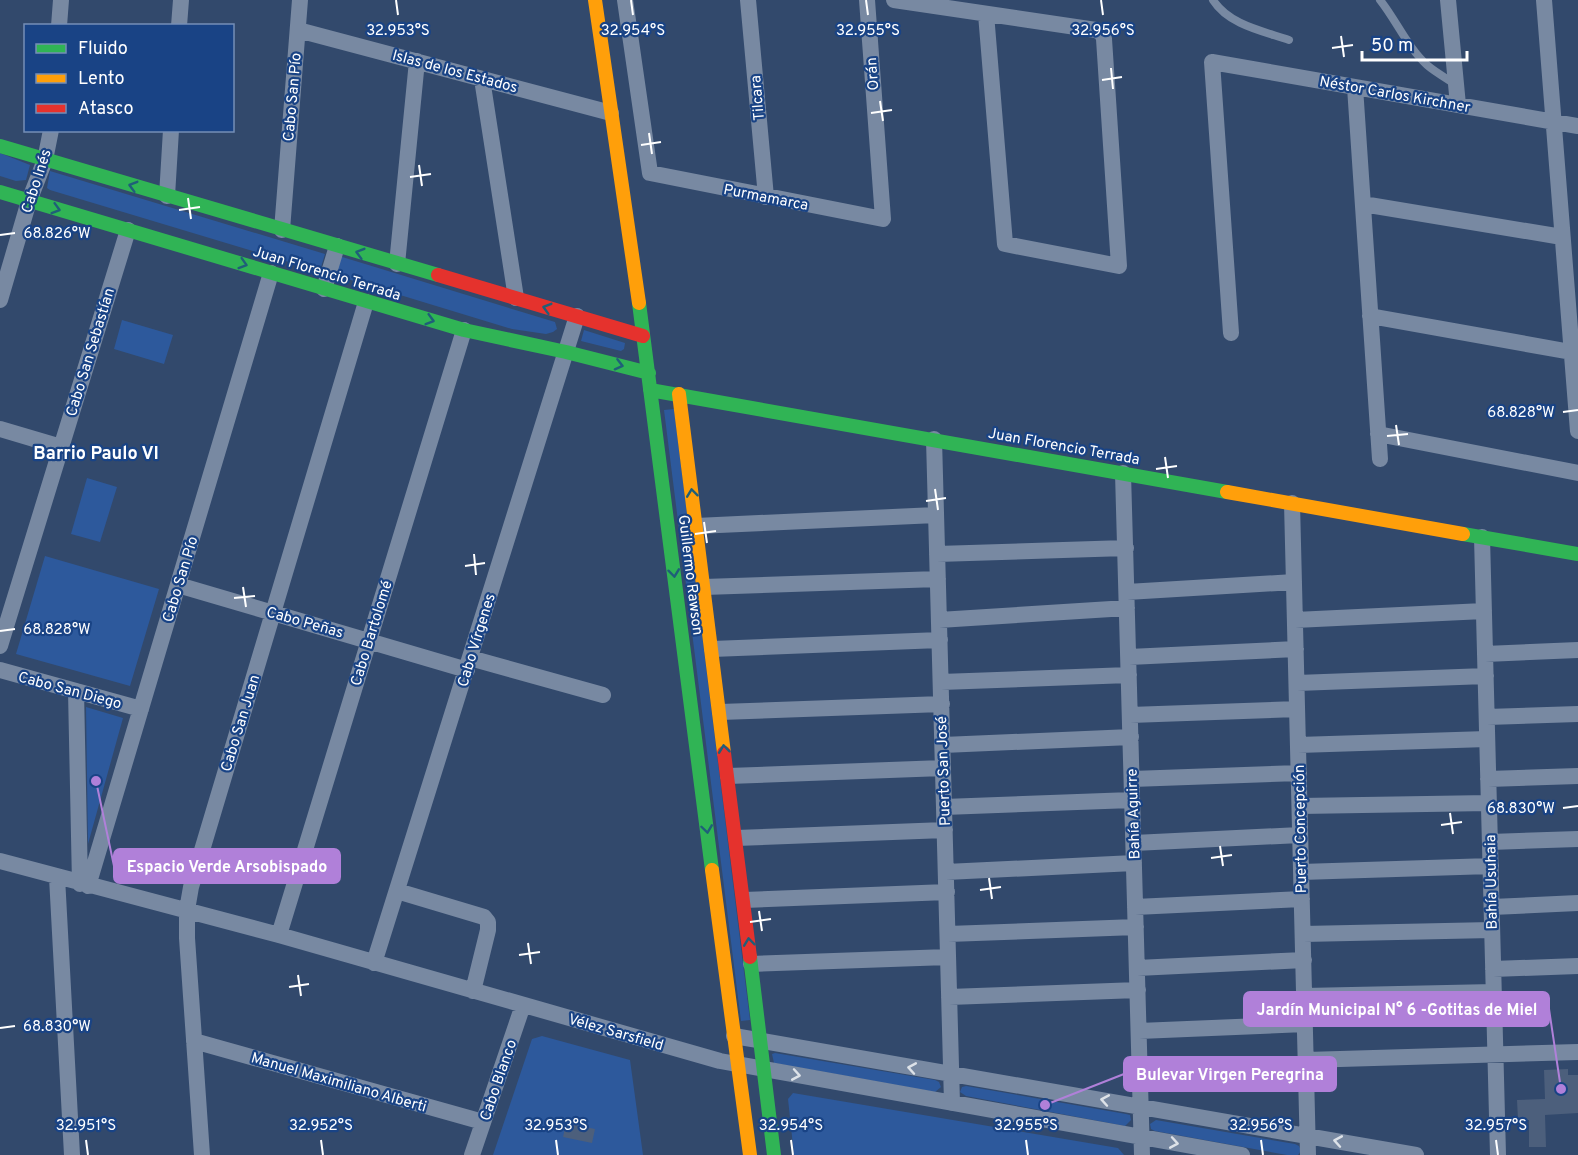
<svg xmlns="http://www.w3.org/2000/svg" width="1578" height="1155" font-family="Overpass,sans-serif">
<rect width="100%" height="100%" fill="#32496c"/>
<path fill="#2d599c" d="M0,153L30,165L26,180L16,181L0,176Z
M50,171L325,254L321,267L312,269L50,190L47,188Z
M339,256L555,322L557,329L553,332L546,334L512,329L341,277L336,273Z
M122,320L173,335L164,364L114,349Z
M584,330L625,343L624,349L621,351L581,341Z
M674,409L750,1020L741,1021L664,410Z
M87,478L117,487L100,542L71,534Z
M45,556L159,589L130,686L16,654Z
M86,707L123,718L88,844Z
M542,1036L630,1060L643,1155H493L532,1039Z
M775,1053L935,1080L939,1082L941,1087L935,1092L774,1063L772,1054Z
M966,1086L1126,1114L1130,1115L1131,1120L1125,1126L966,1096L960,1092L962,1087Z
M793,1093L1118,1148L1124,1155H794L788,1099Z
M1156,1120L1295,1144L1299,1146L1301,1151L1298,1155H1287L1155,1131L1151,1129L1150,1124Z"/>
<path fill="#4c5f7c" d="M1568,1069V1075H1578V1113L1545,1115L1546,1147H1529V1120H1518L1517,1100L1545,1099L1544,1070Z
M566,1123L595,1129L592,1143L563,1137Z"/>
<g fill="none" stroke-linecap="round" stroke-linejoin="round">
<path stroke="#7889a2" stroke-width="8" d="M1213,0C1229,25 1263,31 1289,40
M1380,0C1396,20 1408,48 1427,65C1435,72 1446,78 1455,84"/>
<path stroke="#7889a2" stroke-width="16" d="M625,0L650,173L883,219L867,0
M748,0L766,197
M894,0L1096,30L1102,33L1104,39L1119,266L1005,244L986,14
M1448,0L1458,105
M1544,0L1578,431
M59,26L61,0
M179,26L181,0
M298,30L611,113
M482,79L516,298
M1355,87L1380,459
M167,196L171,130
M1363,204L1562,237
M282,230L300,0
M397,264L417,61
M324,289L337,246
M0,300L29,201L45,160L51,130
M1370,316L1571,352
M1231,333L1212,62L1578,126
M0,429L61,447
M1378,434L1578,473
M934,439L952,1103
M1123,473L1142,1155
M1292,503L1308,1155
M696,526L936,515
M1482,537L1498,1155
M937,554L1126,548
M178,585L467,670
M704,587L938,579
M1127,592L1294,582
M939,620L1127,608
M1295,620L1484,611
M0,646L128,230
M712,649L940,640
M1485,654L1578,650
M1129,657L1296,649
M470,658L603,695
M0,670L141,709
M941,682L1129,675
M1297,683L1486,676
M76,691L80,884
M720,712L942,704
M1130,715L1297,709
M1487,717L1578,714
M943,745L1131,737
M1298,745L1487,739
M728,776L943,768
M1132,779L1299,773
M1488,779L1578,776
M1300,806L1489,803
M944,807L1132,800
M736,838L945,830
M1490,842L1578,839
M1134,843L1300,835
M0,861L279,935L720,1061L1242,1155
M946,872L1134,863
M1301,872L1491,866
M57,877L72,1155
M88,886L271,273
M397,891L484,917L488,922V930L473,991
M744,900L947,892
M1135,907L1302,899
M1492,907L1578,903
M948,934L1136,927
M1303,934L1492,930
M279,935L464,330
M374,963L577,316
M751,964L948,957
M1137,968L1304,960
M1493,969L1578,966
M1304,996L1494,992
M949,997L1138,990
M1139,1031L1305,1024
M734,1036L1416,1155
M194,1041L483,1122
M1306,1060L1578,1052
M202,1155L187,938V910L191,887L366,302
M472,1155L523,1005"/>
<path stroke="#30b455" stroke-width="14" d="M0,146L438,275
M0,192L464,330L566,352L649,373
M639,303L712,870
M650,390L1227,492
M1463,534L1578,554
M750,957L774,1155"/>
<path stroke="#ff9f0a" stroke-width="14" d="M595,0L639,303
M679,394L724,753
M1227,492L1463,534
M712,870L750,1155"/>
<path stroke="#e5322d" stroke-width="14" d="M438,275L643,336
M724,753L750,957"/>
</g>
<defs><path id="oneway-chevron" d="M-2-3.5L2.5 0L-2 3.5" fill="none" stroke-width="1.6" stroke-linecap="round" stroke-linejoin="round" transform="scale(1.5)"/></defs>
<g stroke="#1f5f79">
<use href="#oneway-chevron" transform="translate(133 186) rotate(-164)"/>
<use href="#oneway-chevron" transform="translate(56 209) rotate(16)"/>
<use href="#oneway-chevron" transform="translate(360 253) rotate(-164)"/>
<use href="#oneway-chevron" transform="translate(243 264) rotate(17)"/>
<use href="#oneway-chevron" transform="translate(547 308) rotate(-164)"/>
<use href="#oneway-chevron" transform="translate(430 320) rotate(16)"/>
<use href="#oneway-chevron" transform="translate(619 365) rotate(14)"/>
<use href="#oneway-chevron" transform="translate(692 493) rotate(-97)"/>
<use href="#oneway-chevron" transform="translate(674 573) rotate(83)"/>
<use href="#oneway-chevron" transform="translate(724 749) rotate(-97)"/>
<use href="#oneway-chevron" transform="translate(707 829) rotate(82)"/>
<use href="#oneway-chevron" transform="translate(749 942) rotate(-97)"/>
</g>
<g stroke="#dde2e8">
<use href="#oneway-chevron" transform="translate(912 1068) rotate(-170)"/>
<use href="#oneway-chevron" transform="translate(796 1075) rotate(10)"/>
<use href="#oneway-chevron" transform="translate(1105 1100) rotate(-170)"/>
<use href="#oneway-chevron" transform="translate(1338 1141) rotate(-170)"/>
<use href="#oneway-chevron" transform="translate(1174 1143) rotate(10)"/>
</g>
<path fill="none" stroke="#fff" stroke-width="2" d="M396,0L398,15M631,0L633,15M866,0L868,15M1101,0L1103,15M1341,36L1344,57M1332,48L1353,45M1111,68L1113,89M1102,80L1122,77M880,101L883,121M871,113L892,110M649,133L652,154M641,145L661,142M419,165L422,186M410,177L431,174M188,198L191,219M179,210L200,207M0,235L15,233M1563,412L1578,410M1396,425L1399,445M1387,436L1408,434M1165,457L1168,478M1156,469L1177,466M935,489L938,510M926,501L946,498M704,522L707,543M695,534L716,531M474,554L476,575M465,566L485,563M243,587L246,607M234,598L255,596M0,631L15,629M1563,808L1578,806M1450,813L1453,834M1441,825L1462,822M1220,846L1223,866M1211,858L1232,855M989,878L992,899M980,890L1001,887M759,911L762,931M750,922L771,919M528,943L531,964M519,955L540,952M298,975L301,996M289,987L309,984M0,1028L15,1026M86,1140L88,1155M321,1140L323,1155M556,1140L558,1155M791,1140L793,1155M1026,1140L1028,1155M1261,1140L1263,1155M1496,1140L1498,1155"/>
<g text-anchor="middle" stroke-width="4.5" stroke-linejoin="round" paint-order="stroke">
<g font-size="15" fill="#fff" stroke="#194385">
<text transform="translate(455 71) rotate(15)" y="5">Islas de los Estados</text>
<text transform="translate(872 74) rotate(-94)" y="5">Orán</text>
<text transform="translate(1395 94) rotate(10)" y="5">Néstor Carlos Kirchner</text>
<text transform="translate(292 97) rotate(-85)" y="5">Cabo San Pío</text>
<text transform="translate(757 98) rotate(-95)" y="5">Tilcara</text>
<text transform="translate(36 181) rotate(-72)" y="5">Cabo Inés</text>
<text transform="translate(766 197) rotate(11)" y="5">Purmamarca</text>
<text transform="translate(327 273) rotate(17)" y="5">Juan Florencio Terrada</text>
<text transform="translate(90 352) rotate(-73)" y="5">Cabo San Sebastían</text>
<text transform="translate(1064 446) rotate(10)" y="5">Juan Florencio Terrada</text>
<text transform="translate(691 575) rotate(83)" y="5">Guillermo Rawson</text>
<text transform="translate(180 579) rotate(-73)" y="5">Cabo San Pío</text>
<text transform="translate(305 622) rotate(16)" y="5">Cabo Peñas</text>
<text transform="translate(371 633) rotate(-73)" y="5">Cabo Bartolomé</text>
<text transform="translate(476 640) rotate(-73)" y="5">Cabo Vírgenes</text>
<text transform="translate(70 690) rotate(15)" y="5">Cabo San Diego</text>
<text transform="translate(240 723) rotate(-73)" y="5">Cabo San Juan</text>
<text transform="translate(943 771) rotate(-92)" y="5">Puerto San José</text>
<text transform="translate(1133 814) rotate(-92)" y="5">Bahía Aguirre</text>
<text transform="translate(1300 829) rotate(-91)" y="5">Puerto Concepción</text>
<text transform="translate(1491 882) rotate(-91)" y="5">Bahía Usuhaia</text>
<text transform="translate(616 1032) rotate(16)" y="5">Vélez Sarsfield</text>
<text transform="translate(498 1080) rotate(-71)" y="5">Cabo Blanco</text>
<text transform="translate(339 1082) rotate(16)" y="5">Manuel Maximiliano Alberti</text>
</g>
<g font-size="18" font-weight="bold" fill="#fff" stroke="#194385">
<text x="96" y="459">Barrio Paulo VI</text>
</g>
</g>
<g font-size="15" text-anchor="middle" fill="#fff" stroke="#194385" stroke-width="4.5" stroke-linejoin="round" paint-order="stroke">
<text x="398" y="35">32.953°S</text>
<text x="633" y="35">32.954°S</text>
<text x="868" y="35">32.955°S</text>
<text x="1103" y="35">32.956°S</text>
<text x="57" y="238">68.826°W</text>
<text x="1521" y="417">68.828°W</text>
<text x="57" y="634">68.828°W</text>
<text x="1521" y="813">68.830°W</text>
<text x="57" y="1031">68.830°W</text>
<text x="86" y="1130">32.951°S</text>
<text x="321" y="1130">32.952°S</text>
<text x="556" y="1130">32.953°S</text>
<text x="791" y="1130">32.954°S</text>
<text x="1026" y="1130">32.955°S</text>
<text x="1261" y="1130">32.956°S</text>
<text x="1496" y="1130">32.957°S</text>
</g>
<path fill="none" stroke="#b080d9" stroke-width="2" d="M96 781L114 866M1561 1089L1549 1009M1045 1105L1124 1074"/>
<g fill="#b080d9" stroke="#194385" stroke-width="2">
<circle cx="96" cy="781" r="6"/>
<circle cx="1561" cy="1089" r="6"/>
<circle cx="1045" cy="1105" r="6"/>
</g>
<g fill="#b080d9" stroke="#b080d9" stroke-width="2">
<rect x="114" y="849" width="226" height="34" rx="6"/>
<rect x="1244" y="992" width="305" height="34" rx="6"/>
<rect x="1124" y="1057" width="212" height="34" rx="6"/>
</g>
<g font-size="16" text-anchor="middle" font-weight="bold" fill="#fff">
<text x="227" y="872">Espacio Verde Arsobispado</text>
<text x="1397" y="1015">Jardín Municipal N° 6 -Gotitas de Miel</text>
<text x="1230" y="1080">Bulevar Virgen Peregrina</text>
</g>
<rect x="24" y="24" width="210" height="108" fill="#194385" stroke="#758eb6" stroke-width="1.5"/>
<rect x="36" y="44" width="30" height="9" fill="#30b455" stroke="#758eb6" stroke-width="1.5"/>
<text x="78" y="54" font-size="18" fill="#ffffff">Fluido</text>
<rect x="36" y="74" width="30" height="9" fill="#ff9f0a" stroke="#758eb6" stroke-width="1.5"/>
<text x="78" y="84" font-size="18" fill="#ffffff">Lento</text>
<rect x="36" y="104" width="30" height="9" fill="#e5322d" stroke="#758eb6" stroke-width="1.5"/>
<text x="78" y="114" font-size="18" fill="#ffffff">Atasco</text>
<path d="M1362 51v9h105v-9" fill="none" stroke="#ffffff" stroke-width="3"/>
<text x="1371" y="51" font-size="18" fill="#ffffff" stroke="#194385" stroke-width="4.5" paint-order="stroke">50 m</text>
</svg>
